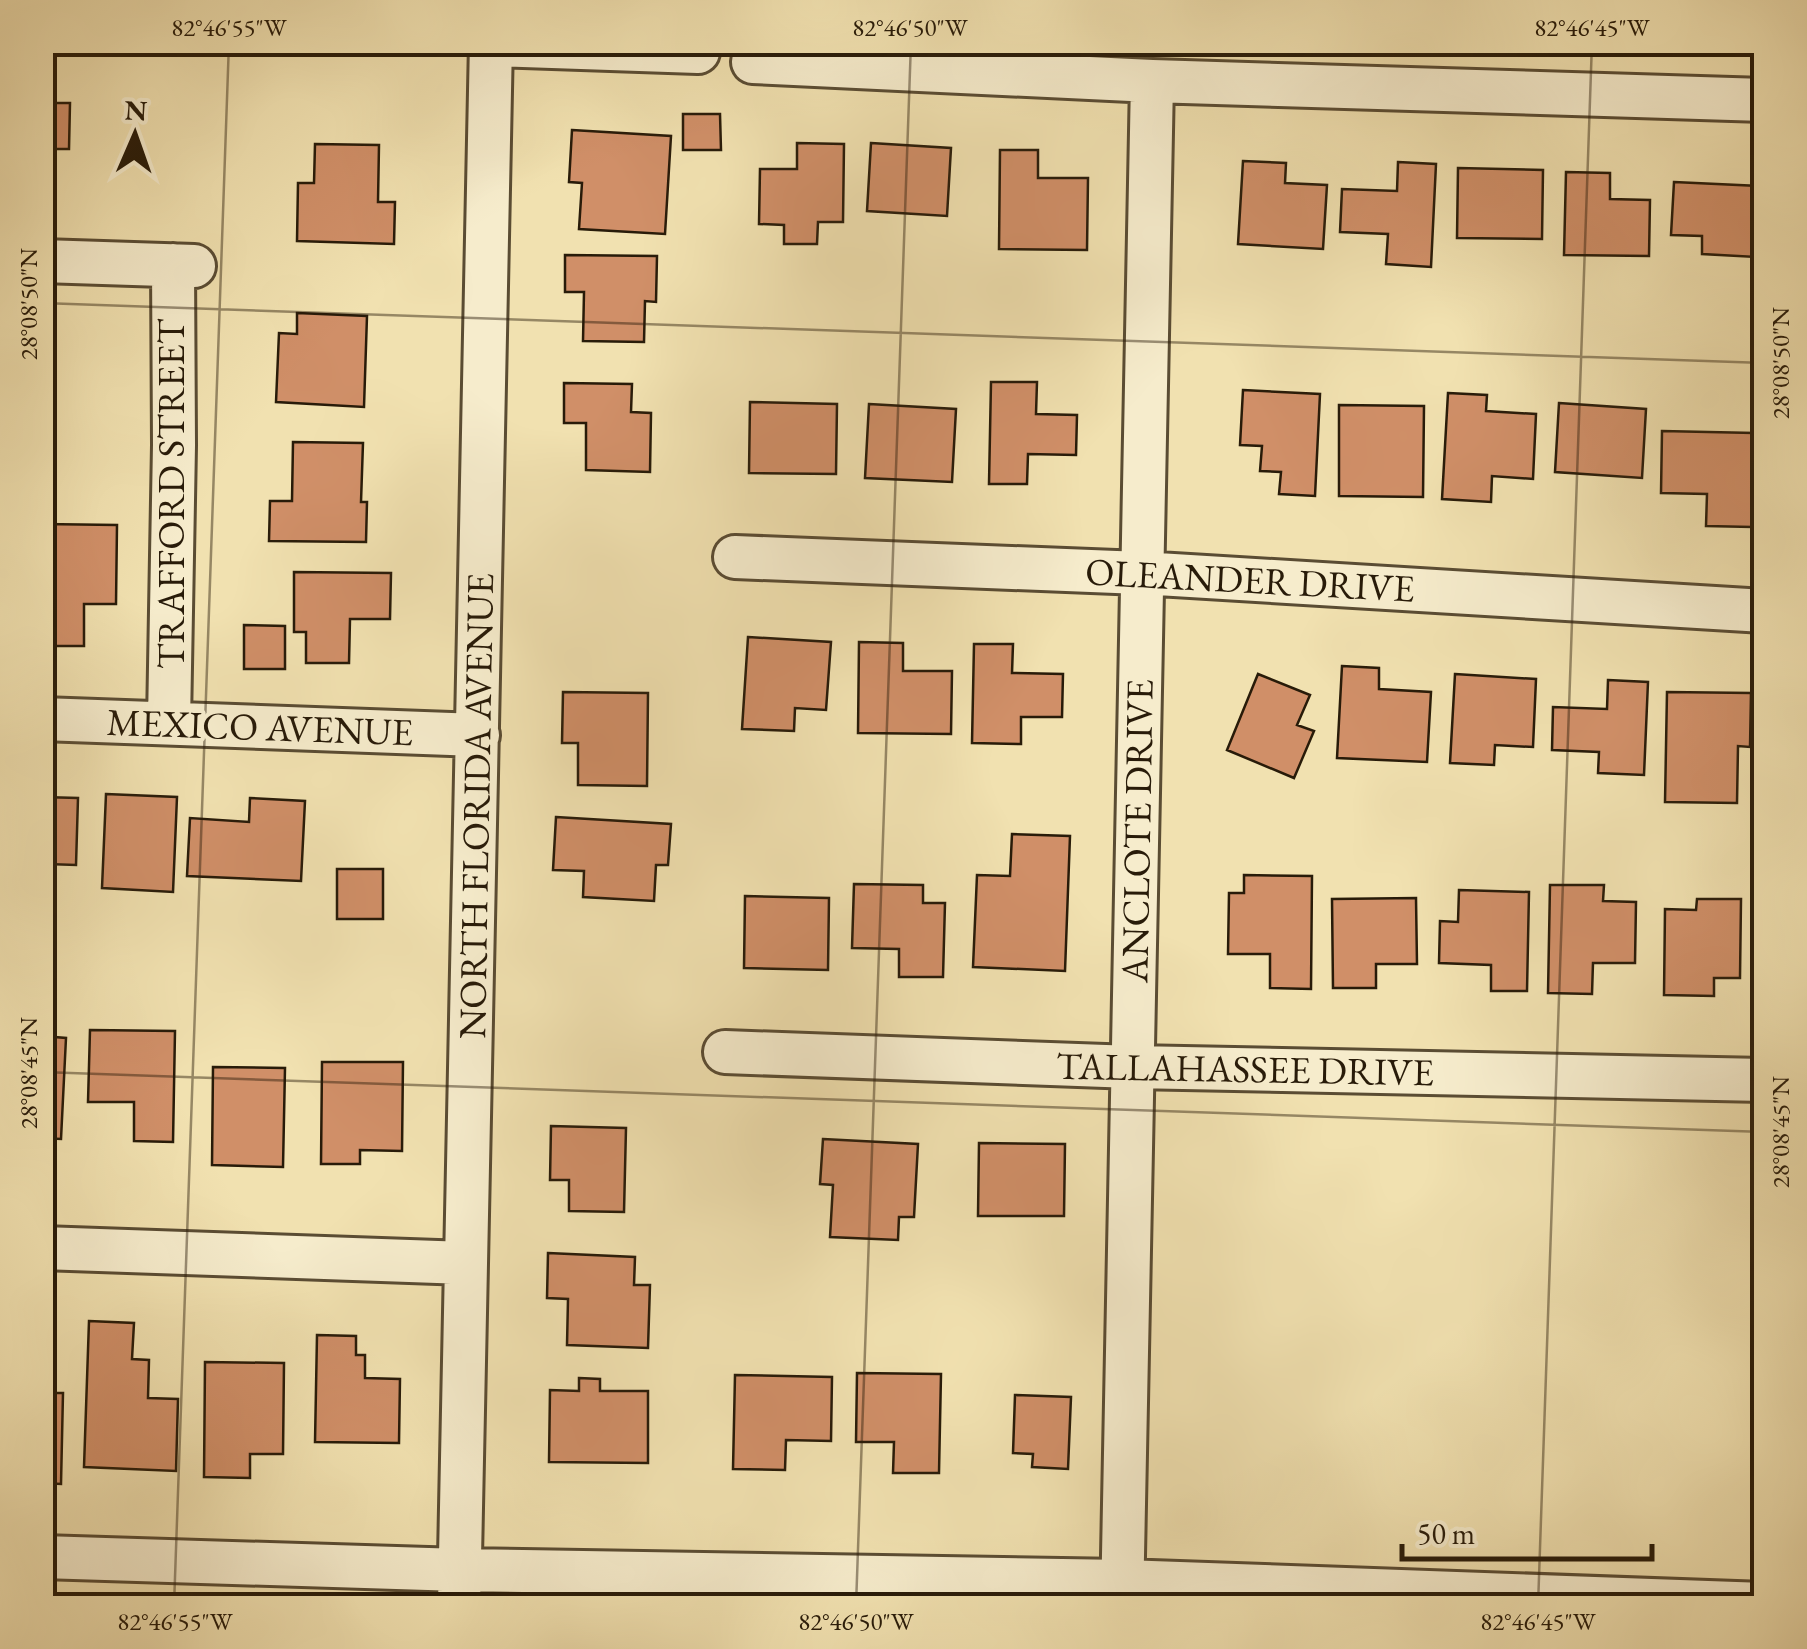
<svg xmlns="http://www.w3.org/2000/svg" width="1807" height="1649" font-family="'EB Garamond',serif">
<rect width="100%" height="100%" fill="#f1e1b0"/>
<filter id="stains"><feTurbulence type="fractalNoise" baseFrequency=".002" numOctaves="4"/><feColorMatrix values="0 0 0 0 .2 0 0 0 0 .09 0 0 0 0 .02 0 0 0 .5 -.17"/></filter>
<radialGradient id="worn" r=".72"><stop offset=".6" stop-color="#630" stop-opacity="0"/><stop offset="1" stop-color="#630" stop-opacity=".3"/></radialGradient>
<path fill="#d08f68" stroke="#281b09" stroke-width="2.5" d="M42,103H70L69,149H42Z
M683,114H720L721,150H683Z
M572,130L671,136L665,234L579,229L582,183L569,182Z
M797,143L844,144L843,222H818L817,244H784V225L759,224L760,169H797Z
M871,143L951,148L947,216L867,211Z
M315,144L379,145L378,202H395L394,244L297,241L298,183H314Z
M1000,150H1038V178H1088L1087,250L999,249Z
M1243,161L1286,163L1285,183L1327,185L1323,249L1238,244Z
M1398,162L1436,164L1431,267L1386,264L1388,234L1340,232L1342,189L1397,191Z
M1458,168L1543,170L1542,239L1457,238Z
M1566,172L1610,173V199L1650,200L1649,256L1564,255Z
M1674,182L1759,186L1756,257L1702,254V236L1671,235Z
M565,255L657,256L656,302L645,301L644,342L583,341L584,292H565Z
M297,313L367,316L364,407L276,402L279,333L297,334Z
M991,382H1037L1036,414L1077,415L1076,455L1028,454L1027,484H989Z
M564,383L632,384L631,412L651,413L650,472L586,470V423H564Z
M1243,390L1320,394L1315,496L1279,494L1281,472L1260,471L1262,446L1240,445Z
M1448,393L1487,395L1486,411L1536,414L1533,479L1492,476L1491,502L1442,499Z
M750,402L837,404L836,474L749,473Z
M1559,403L1646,409L1642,478L1555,472Z
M869,404L956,409L952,482L865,478Z
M1339,405L1424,406L1423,497L1339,496Z
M1662,431L1754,433L1752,527L1706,526L1707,494L1661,493Z
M293,442L363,443L361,502H367L366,542L269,541L270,501H292Z
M42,524L117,525L116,604H84V646H42Z
M294,572L391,573L390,619H350L349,663H306V632H294Z
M244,625L285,626V669H244Z
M748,637L831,642L826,710L795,708L794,731L742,729Z
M859,642L903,643V671H952L951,734L858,733Z
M974,644H1013L1012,673L1063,674L1062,717H1021V744L972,743Z
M1342,666L1379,668V689L1431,692L1427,762L1337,758Z
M1258,674L1310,695L1297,725L1314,731L1294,778L1227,750Z
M1455,674L1536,679L1533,747L1495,745L1494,765L1450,763Z
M1608,680L1648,682L1644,775L1598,773L1599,752L1552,750L1553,707L1607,709Z
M563,692L648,693L647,786L578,785V743H562Z
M1667,692L1751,693L1750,747L1738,746L1737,803L1665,802Z
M106,794L177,797L173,892L102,888Z
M42,797L78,798L76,865L47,864L46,884H42Z
M250,798L305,801L301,881L187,876L190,818L249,822Z
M556,817L671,824L668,865H656L654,901L583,897L584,871L553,870Z
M1012,834L1070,836L1065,971L973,967L977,875L1010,876Z
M337,869H383V919H337Z
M1244,875L1312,876L1311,989L1270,988V954H1228L1229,893H1244Z
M854,884L923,885V903H945L943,977H899V949L852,948Z
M1550,885H1604L1603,901L1636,902L1635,963H1593L1592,994L1548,993Z
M1459,890L1529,892L1527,991H1491V965L1439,963L1440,921L1458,922Z
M745,896L829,898L828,970L744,968Z
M1416,898L1417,964H1376V988H1333L1332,899Z
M1697,899H1741L1740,978H1714V996L1664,995L1665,909L1696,910Z
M90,1030L175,1031L173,1142L134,1141V1102H88Z
M42,1036L66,1038L61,1139L42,1138Z
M322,1062H403L402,1151L360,1150V1164H321Z
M213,1067L285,1068L283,1167L212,1165Z
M551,1126L626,1128L624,1212L569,1211V1180H550Z
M823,1139L918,1144L914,1217H899L898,1240L830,1237L833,1185L820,1184Z
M979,1143L1065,1144L1064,1216H978Z
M548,1253L635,1257L634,1285H650L648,1348L567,1345L568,1299L547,1298Z
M89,1321L134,1323L132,1359L149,1360L148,1398L178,1399L176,1471L84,1467Z
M317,1335L356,1336V1355H365V1378L400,1379L399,1443L315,1442Z
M205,1362L284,1363L283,1454H250V1478L204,1477Z
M857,1373L941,1374L939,1473H893L894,1442H856Z
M735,1375L832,1377L831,1441L786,1440L785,1470L733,1469Z
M579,1378L600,1379V1391H648V1463L549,1462L550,1390L579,1391Z
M42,1393H63L61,1484L42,1483Z
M1015,1395L1071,1397L1068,1469L1032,1467L1033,1454L1013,1453Z"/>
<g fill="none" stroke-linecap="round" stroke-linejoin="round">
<g stroke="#5a4c33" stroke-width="48">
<path id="minor" d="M491,45L698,52
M753,62L1152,81L1764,100
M42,261L194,266
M735,557L1141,573L1764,611
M42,719L478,735
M169,722L174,445L173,265
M725,1052L1133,1067L1764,1080
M42,1248L466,1263
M42,1557L460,1570L1123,1581L1764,1604
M459,1606L491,42
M1122,1606L1152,81"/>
</g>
<use href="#minor" stroke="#f6eccc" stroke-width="42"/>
</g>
<path fill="none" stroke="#281b09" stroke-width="2.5" stroke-opacity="0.45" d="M42,303L1764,363M42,1072L1764,1132M174,1606L229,42M856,1606L911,42M1538,1606L1592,42"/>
<g text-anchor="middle" stroke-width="8" stroke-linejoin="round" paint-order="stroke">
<g font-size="38" fill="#281b09" stroke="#f6eccc">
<text transform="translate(171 494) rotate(-90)" y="13">TRAFFORD STREET</text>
<text transform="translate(1250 580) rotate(3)" y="13">OLEANDER DRIVE</text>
<text transform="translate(260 727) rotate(2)" y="13">MEXICO AVENUE</text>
<text transform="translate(476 806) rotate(-89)" y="13">NORTH FLORIDA AVENUE</text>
<text transform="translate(1137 831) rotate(-89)" y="13">ANCLOTE DRIVE</text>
<text transform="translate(1245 1069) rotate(1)" y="13">TALLAHASSEE DRIVE</text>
</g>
</g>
<rect width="1807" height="1649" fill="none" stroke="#f1e1b0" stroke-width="110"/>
<g transform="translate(135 135) rotate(2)" stroke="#f6eccc" stroke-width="8" paint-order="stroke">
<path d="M0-8L18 38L0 25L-18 38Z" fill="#281b09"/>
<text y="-15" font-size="28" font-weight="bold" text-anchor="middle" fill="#281b09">N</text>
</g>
<path d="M1402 1544v15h250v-15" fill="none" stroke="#281b09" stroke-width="5"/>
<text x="1417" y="1544" font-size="30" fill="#281b09" stroke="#f6eccc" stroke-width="8" paint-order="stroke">50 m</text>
<rect x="55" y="55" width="1697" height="1539" fill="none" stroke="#281b09" stroke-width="4"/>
<g font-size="25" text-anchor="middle" fill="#281b09">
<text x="229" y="36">82°46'55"W</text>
<text x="910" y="36">82°46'50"W</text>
<text x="1592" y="36">82°46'45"W</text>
<text transform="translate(28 304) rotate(-90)" y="9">28°08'50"N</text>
<text transform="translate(1780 363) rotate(-90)" y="9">28°08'50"N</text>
<text transform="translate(28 1073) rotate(-90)" y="9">28°08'45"N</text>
<text transform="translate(1780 1132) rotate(-90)" y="9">28°08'45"N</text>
<text x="175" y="1630">82°46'55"W</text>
<text x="856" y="1630">82°46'50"W</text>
<text x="1538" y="1630">82°46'45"W</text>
</g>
<rect width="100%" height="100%" filter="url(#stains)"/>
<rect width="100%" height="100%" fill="url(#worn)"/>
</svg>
